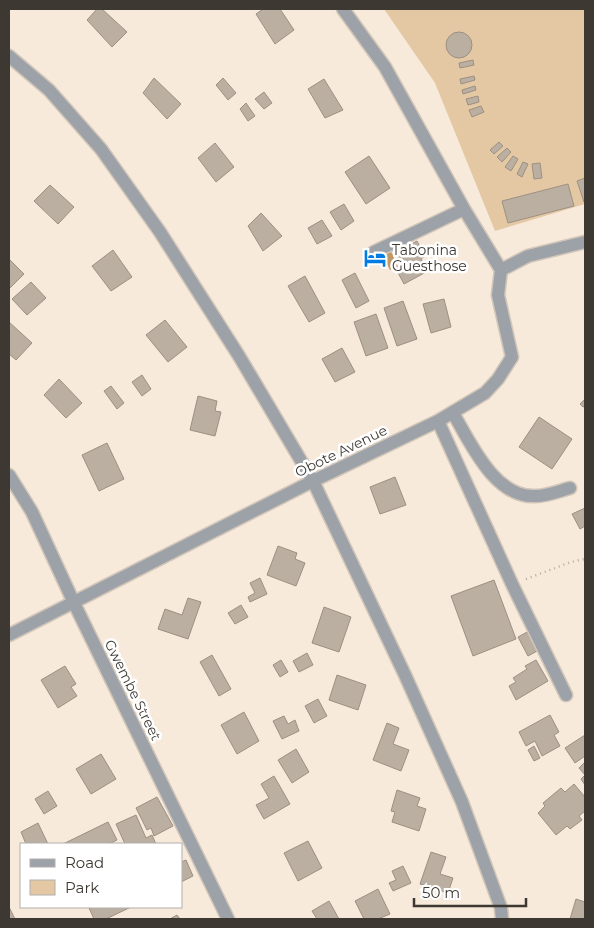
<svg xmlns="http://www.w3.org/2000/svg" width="594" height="928" font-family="Montserrat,sans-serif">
<rect width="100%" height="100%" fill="#f7eadb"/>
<path fill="#e4c8a4" d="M384,9H585V204L495,231L435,83Z"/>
<path fill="#c19967" d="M390,249L398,267L390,270L382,254Z"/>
<path fill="#bbafa1" stroke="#9c9082" d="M97,9H102L127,32L112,47L87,20Z
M263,9H280L294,30L275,44L256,14Z
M446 45a13 13 0 1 1 26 0a13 13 0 1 1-26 0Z
M473,60L474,65L460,68L459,63Z
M474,76L475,80L461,84L460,79Z
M154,78L181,104L167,119L143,93Z
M223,78L236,93L228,100L216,85Z
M324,79L343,110L325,118L308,89Z
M475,86L476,90L463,94L462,90Z
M264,92L272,103L264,109L255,99Z
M478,96L479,102L468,105L466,99Z
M246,103L255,116L248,121L240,109Z
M481,106L484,112L472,117L469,110Z
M499,142L503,146L494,154L490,150Z
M215,143L234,167L216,182L198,158Z
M507,148L511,152L502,162L497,157Z
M369,156L390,188L366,204L345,172Z
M513,156L518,159L511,171L505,167Z
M523,162L528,164L522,177L517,174Z
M540,163L542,178L534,179L532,164Z
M585,178V202H584L577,181Z
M568,184L574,206L508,223L502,201Z
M50,185L74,207L58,224L34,201Z
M344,204L354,221L341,230L330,212Z
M261,213L282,236L263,251L248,226Z
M322,220L332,236L317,244L308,228Z
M417,241L425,256L421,259L428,271L404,284L396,269L402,265L395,253Z
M113,250L132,277L111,291L92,266Z
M9,259L24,274L9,289Z
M355,273L369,301L356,308L342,280Z
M305,276L325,313L309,322L288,286Z
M31,282L46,298L27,315L12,299Z
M444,299L451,327L431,333L423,304Z
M403,301L417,339L397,346L384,308Z
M376,314L388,348L366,356L354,322Z
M165,320L187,347L168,362L146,335Z
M9,322L32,343L16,360L9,354Z
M342,348L355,372L335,382L322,359Z
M142,375L151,389L142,396L132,382Z
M59,379L82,403L66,418L44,395Z
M111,386L124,403L117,409L104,391Z
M198,396L217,401L215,411L221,412L215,436L190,430Z
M585,399V406L583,407L580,404Z
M539,417L572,439L552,469L519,447Z
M107,443L124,479L99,491L82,455Z
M395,477L406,505L380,514L370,487Z
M585,508V526L580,529L572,514Z
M278,546L297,553L295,559L305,563L296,586L267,575Z
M260,578L267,594L250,602L248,597L255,593L250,583Z
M494,580L516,639L473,656L451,596Z
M188,598L201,602L188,639L158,629L165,609L182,615Z
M241,605L248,617L235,624L228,613Z
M324,607L351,617L339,652L312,643Z
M529,631L539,650L528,656L518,637Z
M307,653L313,665L299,672L293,661Z
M212,655L231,689L219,696L200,662Z
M281,660L288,672L280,677L273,665Z
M536,660L548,681L516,700L509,686L516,682L513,678L527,669L525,666Z
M65,666L76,684L71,687L77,696L58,708L41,680Z
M337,675L366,685L358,710L329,700Z
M318,699L327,716L314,723L305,706Z
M244,712L259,741L237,754L221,725Z
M550,715L559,732L554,735L560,746L542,756L535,741L526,746L519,732Z
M284,716L288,724L295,720L299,731L282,739L273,721Z
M387,723L399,728L393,744L409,750L401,771L373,760Z
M585,735V756L575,763L565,748Z
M534,746L540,758L534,761L528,750Z
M296,749L309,772L292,783L278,760Z
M101,754L116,779L91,794L76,769Z
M585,762V785L581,779L585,775L579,768Z
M274,776L290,804L264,819L256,805L269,798L261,784Z
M574,784L585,797V811L579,816L582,820L570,829L567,826L556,835L538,813L545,806L543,803L561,788L565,792Z
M397,790L420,798L417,806L426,809L419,831L392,822L395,812L391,811Z
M48,791L57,806L44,814L35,799Z
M157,797L173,826L154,836L151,828L147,830L136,808Z
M136,815L146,838L152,835L156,844H125L116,824Z
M108,822L117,840L109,844H63Z
M38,823L48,844H26L21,832Z
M308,841L322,868L298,881L284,853Z
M431,852L446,857L440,874L453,878L448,893L420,884Z
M186,860L193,876L181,882V862Z
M403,866L411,883L393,891L389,883L396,880L392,871Z
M378,889L390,914L378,919H364L355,901Z
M576,899L585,902V919H570Z
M329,901L339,919H317L312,911Z
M9,907L15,919H9Z
M91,907H131L106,919H94L89,908Z
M177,915L180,919H170Z"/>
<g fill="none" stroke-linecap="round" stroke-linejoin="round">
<g stroke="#d2c6b9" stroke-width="15">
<path id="minor" d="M343,9L385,67L464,209L501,270
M9,56L49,90L101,149L160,232L239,356L313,481L405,675L462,802L501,908L502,919
M374,252L464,209
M453,413C470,442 495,499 536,496C547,496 559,491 570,488
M438,421L512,584L566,695
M9,475L32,512L74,603L228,919
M9,635L313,481L438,421L485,393L498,379L512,357L498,295L501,270L528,256L585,242"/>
</g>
<path stroke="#b5ab9f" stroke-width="2.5" stroke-dasharray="1 4" stroke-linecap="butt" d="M526,579L571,562L585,559"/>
<use href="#minor" stroke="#9ca2a8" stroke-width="12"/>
</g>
<defs>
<g id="hotel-bare" transform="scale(1.725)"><path d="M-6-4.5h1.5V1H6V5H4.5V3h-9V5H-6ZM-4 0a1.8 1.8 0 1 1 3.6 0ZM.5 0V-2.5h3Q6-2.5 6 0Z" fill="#027ce2" stroke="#fff" stroke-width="2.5" paint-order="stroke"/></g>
</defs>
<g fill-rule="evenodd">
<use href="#hotel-bare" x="375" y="258"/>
</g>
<g text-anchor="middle" stroke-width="5" stroke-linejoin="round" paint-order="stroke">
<g font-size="14" fill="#3d3832" stroke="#fff" text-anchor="start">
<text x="392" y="255">Tabonina<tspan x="392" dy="16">Guesthose</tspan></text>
</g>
<g font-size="14" fill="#3d3832" stroke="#fff">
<text transform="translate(341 451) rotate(-26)" y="5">Obote Avenue</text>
<text transform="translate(133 690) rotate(64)" y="5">Gwembe Street</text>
</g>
</g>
<rect width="594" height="928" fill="none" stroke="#3d3832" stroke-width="20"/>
<rect x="20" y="843" width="162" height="65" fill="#ffffff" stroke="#b1afad"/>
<rect x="30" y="859" width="25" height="8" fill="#9ca2a8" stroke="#b1afad"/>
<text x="65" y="868" font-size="15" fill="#3d3832">Road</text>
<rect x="30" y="880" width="25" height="15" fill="#e4c8a4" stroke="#b1afad"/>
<text x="65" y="893" font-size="15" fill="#3d3832">Park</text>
<path d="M414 898v8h112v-8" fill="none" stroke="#3d3832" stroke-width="2.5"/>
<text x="422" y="898" font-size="15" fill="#3d3832" stroke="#ffffff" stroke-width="4" paint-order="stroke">50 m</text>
</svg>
